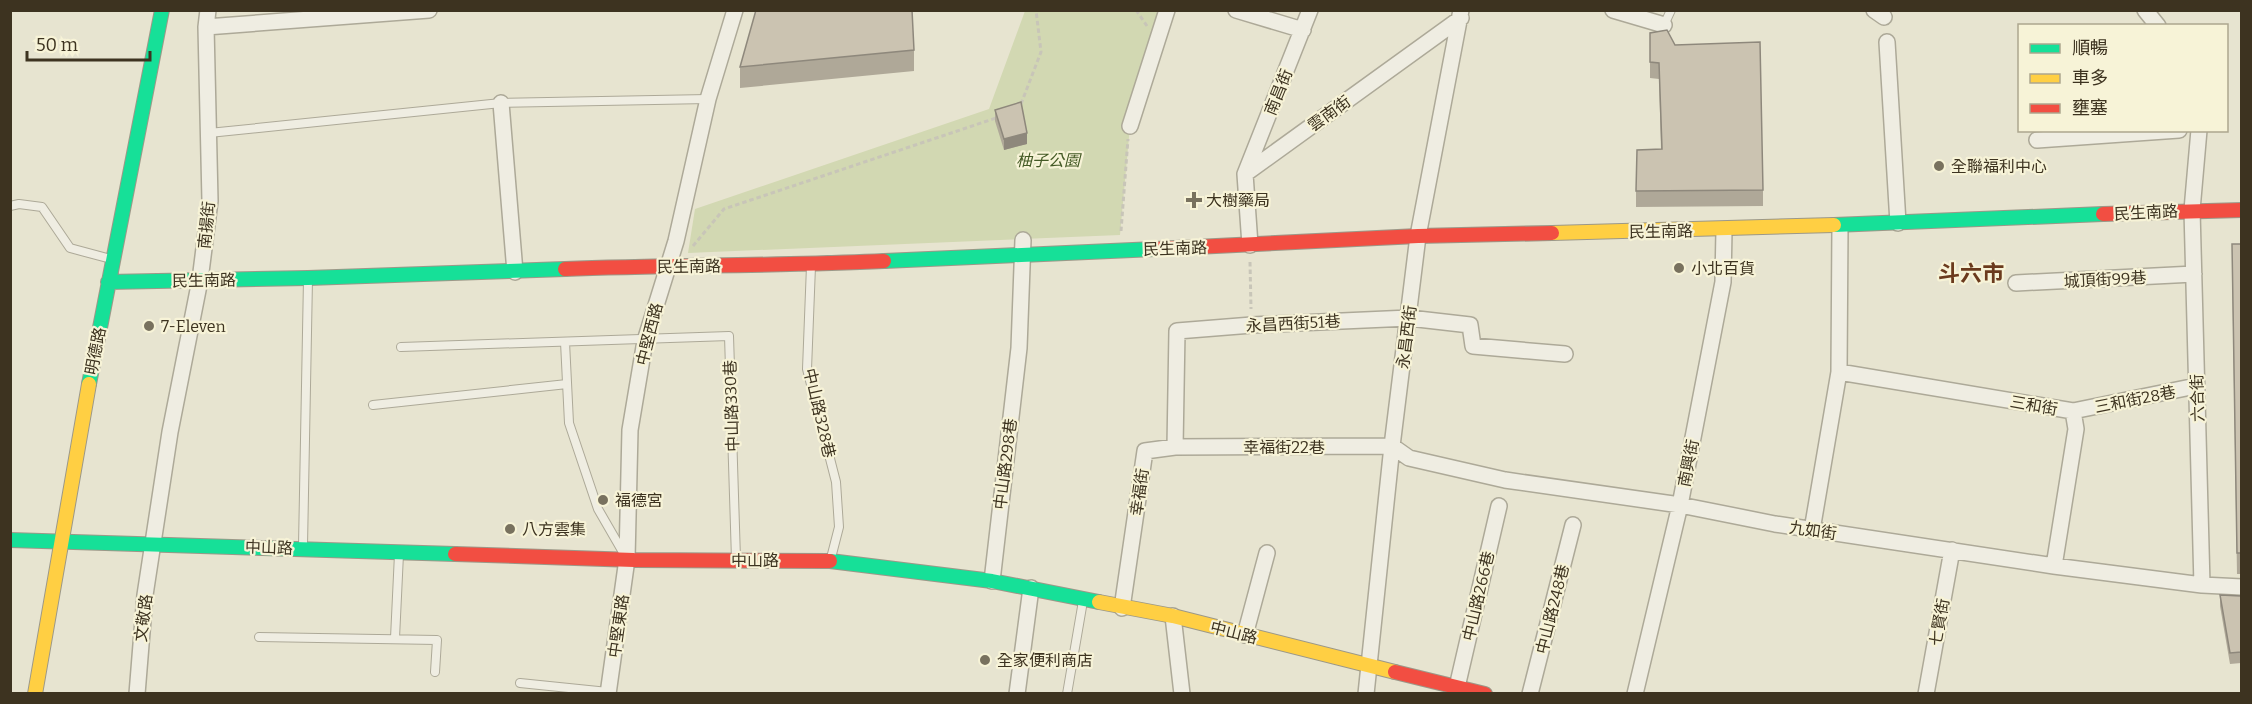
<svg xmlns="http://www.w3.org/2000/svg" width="2252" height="704" font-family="Bitter,'Noto Sans TC',serif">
<rect width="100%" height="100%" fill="#e7e4d0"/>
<path fill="#d2d8b2" d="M1025,11H1162L1130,126L1120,235L688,253L695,209L989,109Z"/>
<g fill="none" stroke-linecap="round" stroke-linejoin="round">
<g stroke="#ada998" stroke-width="10">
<path id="lane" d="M1664,25L1671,10
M209,133L501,103L708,99
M10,206L19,204L42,207L70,248L111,259
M811,266L807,369L836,482L839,527L831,558
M565,342L569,423L598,509L624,554
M401,347L729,336L736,559
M373,405L567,384
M303,546L308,279
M259,637L437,640L435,672
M395,638L399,554
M520,683L608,692
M1067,694L1083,601"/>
</g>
<g stroke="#ada998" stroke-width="18">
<path id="street" d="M1236,10L1303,30
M1613,10L1664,25
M1874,10L1884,17
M2145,10L2158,26
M206,27L429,10
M1887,42L1898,223
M501,103L515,272
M1130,126L1167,10
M2199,130L2192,210L2202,585
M2037,140L2179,130
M1245,174L1461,18
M1250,245L1245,174L1310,10
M2016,283L2194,274
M1839,372L2073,411L2076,429L2054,566
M2073,411L2196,386
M1175,447L1392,446L1409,458L1505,480L1680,505L1775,524L2054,566L2202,585L2242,587
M1812,530L1839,372L1840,226
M992,581L1019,348L1023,240
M1122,608L1145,451L1175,447L1177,331L1252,325L1409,318L1470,325L1473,346L1565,354
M1173,616L1182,694
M1245,635L1267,553
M1457,687L1499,506
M137,694L145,595L170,432L200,280L210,201L206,27L208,10
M608,694L627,559L630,430L645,341L676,241L708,99L735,10
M1017,694L1031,588
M1366,694L1392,446L1418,236L1461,10
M1530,694L1573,525
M1635,694L1680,505L1723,282L1724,230
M1926,694L1952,550"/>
</g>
<g stroke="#9c9888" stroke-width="16">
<path id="fast" d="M1834,225L2103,214
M884,261L1155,249
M108,282L308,278L565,269
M89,384L162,10
M10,540L455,554
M830,561L992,581L1099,602"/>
</g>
<g stroke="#9c9888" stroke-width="16">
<path id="slow" d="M1552,233L1834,225
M1099,602L1173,616L1395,672
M35,694L89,384"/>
</g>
<g stroke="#9c9888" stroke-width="16">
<path id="jam" d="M2103,214L2242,210
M1155,249L1418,236L1552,233
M565,269C671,265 778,266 884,261
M455,554L634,560L830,561
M1395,672L1485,694"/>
</g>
<path stroke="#c8c5b8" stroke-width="3" stroke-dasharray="4.5 3" stroke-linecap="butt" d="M1136,10L1147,26
M1021,104L1041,52L1036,10
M1121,231L1128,139
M693,246L724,209L999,117
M1250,262L1251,309"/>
<use href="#lane" stroke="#efede2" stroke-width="8"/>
<use href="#street" stroke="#efede2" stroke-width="15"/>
<use href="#fast" stroke="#16e098" stroke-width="14"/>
<use href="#slow" stroke="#ffcf43" stroke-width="14"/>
<use href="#jam" stroke="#f24e42" stroke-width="14"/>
</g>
<path fill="#afa898" d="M1650,33L1675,45L1763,190V206L1636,207V191L1661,149L1659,79L1650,78Z
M914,50V71L740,88V67Z
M995,110L1027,144L1004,150L995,121Z
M2241,244V574H2237L2232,265Z
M2220,595L2241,596V663L2230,664L2220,606Z"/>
<path fill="#8e887c" d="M1027,133V144L1004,150V139Z"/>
<path fill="#cbc3b1" stroke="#8e887c" stroke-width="1.5" d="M756,10H912L914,50L740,67Z
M1667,30L1675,45L1760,42L1763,190L1636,191L1637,150L1662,149L1659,63L1650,62V33Z
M1021,102L1027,133L1004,139L995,110Z
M2232,244H2241V553H2237Z
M2220,595L2241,596V652L2230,653Z"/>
<g fill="#78715e" stroke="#f7f3d7" stroke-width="2">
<circle cx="1939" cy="166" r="6"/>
<path d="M1191 191h6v6h6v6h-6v6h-6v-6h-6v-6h6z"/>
<circle cx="1679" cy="268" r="6"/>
<circle cx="149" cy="326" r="6"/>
<circle cx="603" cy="500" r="6"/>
<circle cx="510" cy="529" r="6"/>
<circle cx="985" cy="660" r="6"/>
</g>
<g text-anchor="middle" stroke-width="4.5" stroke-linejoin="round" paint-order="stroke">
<g font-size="16" fill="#3d3320" stroke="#f7f3d7">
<text transform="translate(1278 92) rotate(-68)" y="6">南昌街</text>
<text transform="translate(1329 113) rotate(-36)" y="6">雲南街</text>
<text transform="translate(2146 212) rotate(-3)" y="6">民生南路</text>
<text transform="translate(206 225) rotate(-84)" y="6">南揚街</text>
<text transform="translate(1661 231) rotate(-1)" y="6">民生南路</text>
<text transform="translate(1175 248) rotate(-2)" y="6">民生南路</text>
<text transform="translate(689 266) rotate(-1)" y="6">民生南路</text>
<text transform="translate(2105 279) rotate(-3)" y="6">城頂街99巷</text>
<text transform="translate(204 280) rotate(-1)" y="6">民生南路</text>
<text transform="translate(1293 323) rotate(-3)" y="6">永昌西街51巷</text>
<text transform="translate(649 334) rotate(-76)" y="6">中堅西路</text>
<text transform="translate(1406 337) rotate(-83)" y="6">永昌西街</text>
<text transform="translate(95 351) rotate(-79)" y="6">明德路</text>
<text transform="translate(2197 398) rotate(-92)" y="6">六合街</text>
<text transform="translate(2135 399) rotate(-11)" y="6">三和街28巷</text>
<text transform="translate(2034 405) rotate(10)" y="6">三和街</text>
<text transform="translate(731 406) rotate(-92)" y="6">中山路330巷</text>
<text transform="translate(820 413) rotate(77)" y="6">中山路328巷</text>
<text x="1284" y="453">幸福街22巷</text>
<text transform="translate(1688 463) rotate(-79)" y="6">南興街</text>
<text transform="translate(1005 464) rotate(-83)" y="6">中山路298巷</text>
<text transform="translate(1139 492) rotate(-82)" y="6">幸福街</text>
<text transform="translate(1813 530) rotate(8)" y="6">九如街</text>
<text transform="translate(269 547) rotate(2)" y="6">中山路</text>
<text x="755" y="566">中山路</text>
<text transform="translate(1478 596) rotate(-77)" y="6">中山路266巷</text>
<text transform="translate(1552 609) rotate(-76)" y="6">中山路248巷</text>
<text transform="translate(143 618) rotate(-83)" y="6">文敬路</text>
<text transform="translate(1939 622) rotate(-80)" y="6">七賢街</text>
<text transform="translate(618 626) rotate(-82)" y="6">中堅東路</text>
<text transform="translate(1234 632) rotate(14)" y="6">中山路</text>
</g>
<g font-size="16" font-style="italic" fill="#445a25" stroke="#f7f3d7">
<text x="1048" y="166">柚子公園</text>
</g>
<g font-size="16" fill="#3d3320" stroke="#f7f3d7" text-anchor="start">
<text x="1951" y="172">全聯福利中心</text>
<text x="1206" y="206">大樹藥局</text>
<text x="1691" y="274">小北百貨</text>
<text x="161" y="332">7-Eleven</text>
<text x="615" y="506">福德宮</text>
<text x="522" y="535">八方雲集</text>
<text x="997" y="666">全家便利商店</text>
</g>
<g font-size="22" font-weight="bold" fill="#6b3a1d" stroke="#f7f3d7">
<text x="1971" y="281">斗六市</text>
</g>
</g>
<rect width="2252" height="704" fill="none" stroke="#3d3320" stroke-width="24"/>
<rect x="2018" y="24" width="210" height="108" fill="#f7f3d7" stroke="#ada68e" stroke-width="1.5"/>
<rect x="2030" y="44" width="30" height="9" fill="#16e098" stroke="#ada68e" stroke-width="1.5"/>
<text x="2072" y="54" font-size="18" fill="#3d3320">順暢</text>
<rect x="2030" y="74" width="30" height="9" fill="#ffcf43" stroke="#ada68e" stroke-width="1.5"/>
<text x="2072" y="84" font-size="18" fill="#3d3320">車多</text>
<rect x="2030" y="104" width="30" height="9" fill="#f24e42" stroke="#ada68e" stroke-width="1.5"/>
<text x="2072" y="114" font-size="18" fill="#3d3320">壅塞</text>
<path d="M27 51v9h123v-9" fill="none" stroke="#3d3320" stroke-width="3"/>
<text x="36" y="51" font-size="18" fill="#3d3320" stroke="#f7f3d7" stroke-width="4.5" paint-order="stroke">50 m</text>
</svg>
